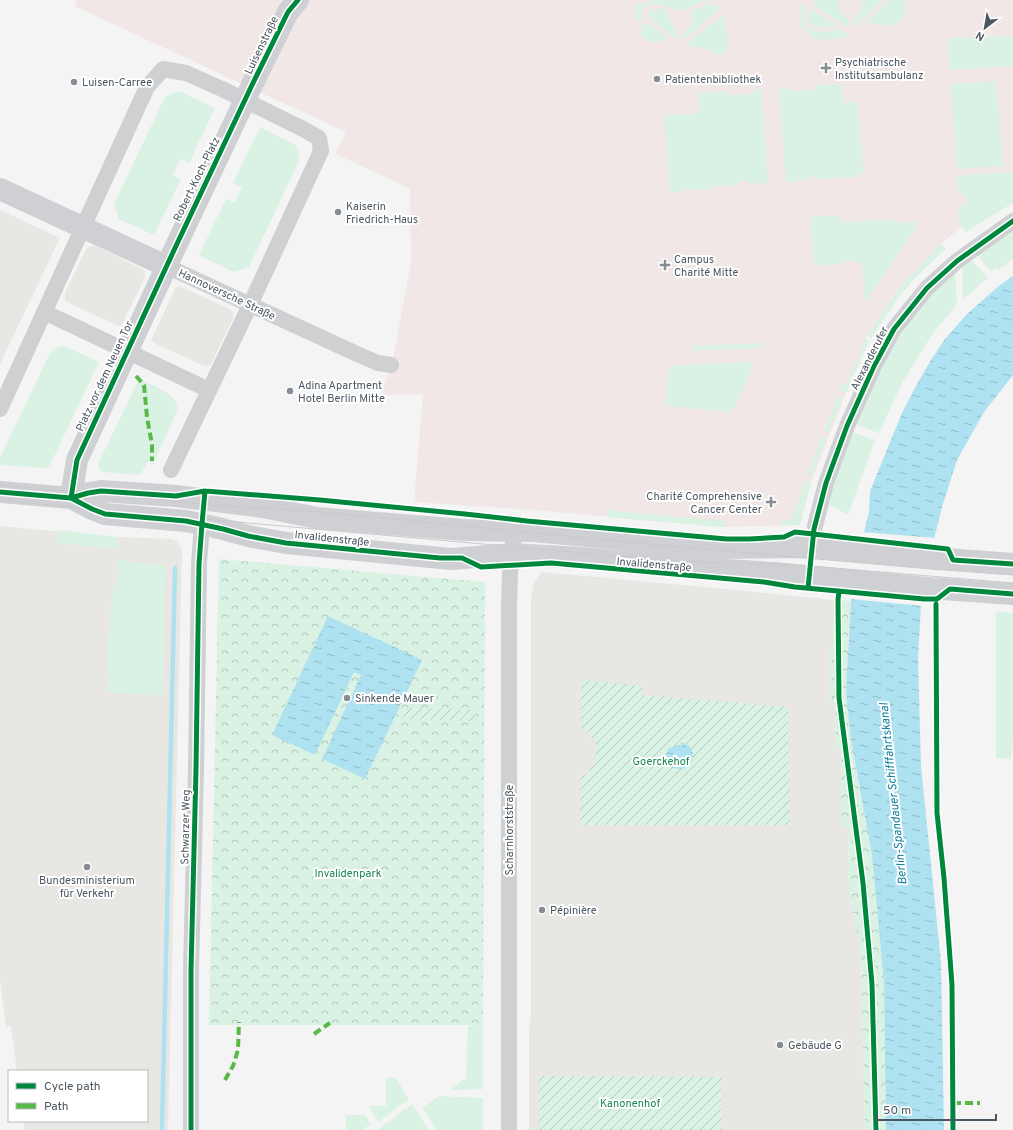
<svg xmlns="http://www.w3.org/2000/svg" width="1013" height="1130" font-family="Overpass,sans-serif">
<defs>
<pattern id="park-crowns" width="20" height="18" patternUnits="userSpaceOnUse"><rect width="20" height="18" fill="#d9f2e3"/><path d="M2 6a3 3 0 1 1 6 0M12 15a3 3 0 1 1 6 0" fill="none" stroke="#b2c7bb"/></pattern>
<pattern id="garden-furrows" width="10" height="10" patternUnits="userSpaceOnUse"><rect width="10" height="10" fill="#d9f2e3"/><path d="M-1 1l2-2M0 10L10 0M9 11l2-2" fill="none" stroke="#b2c7bb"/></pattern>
<pattern id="water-ripples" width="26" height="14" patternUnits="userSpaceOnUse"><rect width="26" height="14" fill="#aee2f0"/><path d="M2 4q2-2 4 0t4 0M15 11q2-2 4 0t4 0" fill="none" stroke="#90bac6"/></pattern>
</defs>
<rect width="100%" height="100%" fill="#f4f4f4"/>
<path fill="#e8e7e3" d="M0,210L60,238L0,364Z
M91,246H96L142,269L145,272V277L121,326L116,325L67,302L65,300V293L86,249Z
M179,286L230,309L234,312L233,319L211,364L208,366H204L154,343L151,340L174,291L175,288Z
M0,526L118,537L172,539L176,541L179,545L182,550L168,1130H25L23,1121H147V1071H17L11,1026L6,1027L0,980Z
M541,572L726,589L834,600V616H835L833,636L834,641L833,648H830V701H835L836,750H841V826H849L848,884L861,955L865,1130H529V1028L531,1016V598L534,583Z"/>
<path fill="#f1e7e6" d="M77,0H1013V193L975,217L950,236L941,243L918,268L896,292L866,337L846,393L811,482L800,525L723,527L534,510L414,502L423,394L382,395L394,354L411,262L410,189L336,154L346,132L74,6Z"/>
<path fill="#d9f2e3" d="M663,0H710L699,2L693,6L681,10H674L666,6L657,4L648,5L642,10V20H637L635,4H646L651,1Z
M815,0H837L841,13L849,20L850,28L814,6Z
M862,0H883L854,27V20L861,10Z
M889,0H904C906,7 906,12 902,19C893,32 877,21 865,23Z
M710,3L720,8L684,40L683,39V35L693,23L691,14L693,11Z
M800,5H806V6C800,23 808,33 826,32C830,32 834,29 838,30C843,30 846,33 848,37L822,40L816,39L811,36L801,25Z
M660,8L665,10C669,16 678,33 678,40L676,39L649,18L648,15L650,11Z
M810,10H812L837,25L826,28H815C809,23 806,18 810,10Z
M722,16L724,18C726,29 730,42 726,53L719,55L701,47L687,46L686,44Z
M643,24C652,23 662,32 668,38C659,43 648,44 641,35V29Z
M1013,36V66L950,70L948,38Z
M996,81L1003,166L957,169L951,84Z
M842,84L843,103L857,102L864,173L859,174L858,177L818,179L814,176L807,177L805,180L786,182L779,88L787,87L788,91L815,90L816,85Z
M761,88L768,183L750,184L746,181L739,182L736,185L714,186L713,189L695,190V189H682V192H670L664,116L700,113L698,93L726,91V95L753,94V90Z
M179,91L215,108L189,163L180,159L173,175L181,179L154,235L119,219L114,204L165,97Z
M260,127L296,145L300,159L249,267L234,272L199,255L226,199L235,202L242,187L233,183Z
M1013,172V203L980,223L966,233L959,223L958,206L967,205L966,194H958L957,176Z
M840,215L841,223L893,219L894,223L916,222V228L865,302L862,263H855L854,260L842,261V264L814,266L810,217Z
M1013,229V259L998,270L996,267L991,272L977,254Z
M941,243L946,249L922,271L900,295L871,338L867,335L896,292L918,268Z
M971,259L988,278L963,299L962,267Z
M955,272L957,304L931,336L902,383L879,433L855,424L873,379L906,326L932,293Z
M865,338L869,341L846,393L839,390L841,384L846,385L863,348L861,347Z
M762,343L764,346L761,348L693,351L692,346Z
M61,346L67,347L99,362L50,465L46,468L0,465V458L49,355L54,349Z
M747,362L751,363L753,366L732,412L665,406L669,366Z
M139,379C152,386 180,393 177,411L153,464L148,461L142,472L139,475L102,472L100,470L98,464Z
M837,397L842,399L828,433L824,431Z
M852,432L875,440L848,515L826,503Z
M821,437L826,438L812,477L807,475Z
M806,480L811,482L800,525H781L783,519L791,522Z
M607,510L622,512L726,521L723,527L606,517Z
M59,530L118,537L117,549L57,543Z
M117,560L166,566L162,696L108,692L110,674L107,673V669L106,668L113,586L115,587V581H118L119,567L117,566Z
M996,612L1013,613V736L1011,759L996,758Z
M483,1025V1089L450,1090L466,1078L468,1026Z
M386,1078H396L409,1099L378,1122L369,1106H386Z
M439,1096L483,1098V1130H437L422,1108Z
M412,1104L429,1130H377Z
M346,1115H365L371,1124L362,1130H347L346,1129Z"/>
<path fill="url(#park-crowns)" d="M219,559L485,582L483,1025H209Z
M834,600L851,601L848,638L851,740L872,855L884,983L886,1130H865L861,955L848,884L849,826H841V750H836L835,702L830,701V648H833L834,642L832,641L835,616H834Z"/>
<path fill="url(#garden-furrows)" d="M581,680L642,686V695L788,707L790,825H580L581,775H589V768L593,767C596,763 597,745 595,740C593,738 592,738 589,737V730H581Z
M408,708L475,710V721L402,719Z
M539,1076L721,1077V1130H539Z"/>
<path fill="url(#water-ripples)" d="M1013,276V375L984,412L957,460L942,507L924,580L921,606L918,657L921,766L941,962L944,1130H886L884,983L872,855L851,740L846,691L851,601L864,532L869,512L870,491L902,413L917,384L931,360L945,339L967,314L1000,285Z
M328,616L422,660L365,779L322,759L361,675L354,672L315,755L272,735Z
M680,742C691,744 695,752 692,762H691C680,778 660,764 669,748H672L677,745L682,746Z"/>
<path fill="#f4f4f4" d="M862,532L936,538L926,581L923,606L850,599Z"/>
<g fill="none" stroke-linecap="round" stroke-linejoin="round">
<path stroke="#aee2f0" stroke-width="4.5" d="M162,1130L175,568"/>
<path stroke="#ced0d2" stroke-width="16" d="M166,266L357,354L378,363L391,365
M44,312L209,390
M0,409L147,87L163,69L186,73L222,89L305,130L319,138L321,151L250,305L171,470
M815,526L826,483L847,426L874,366L894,329L927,288L957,261L1013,221
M191,1130V971L196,769L199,564L202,524
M509,1130V605L510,574L513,547L514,531"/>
<path stroke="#ced0d4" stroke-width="22" d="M0,189L166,266
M0,492L71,498L88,493L101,491L176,496L263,507L317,518L464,530L533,531L718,548L807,547L933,558L1013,564
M71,498L92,509L105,514L186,521L223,529L248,536L286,543L451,559L512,554L581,558L709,569L774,573L928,588L1013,594
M71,498L77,460L175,248L252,85L288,12L298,0"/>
<path stroke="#c9cacc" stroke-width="1" d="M0,485L214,505L320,512L658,545L931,569L1013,575
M0,500L92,509L661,560L721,563L774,564L798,565L1013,583"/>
<path stroke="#58b947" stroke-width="4" stroke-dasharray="8 4" stroke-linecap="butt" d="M136,376L144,385L147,417L152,445V461
M314,1034L330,1023
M225,1080L233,1066L238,1050L239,1022
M953,1103H980"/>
<g stroke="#fff" stroke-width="8">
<path id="cycleway" d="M0,492L71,498L88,493L101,491L176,496L205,491L320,500L465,514L527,521L726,539H749L784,537L795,532L948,549L953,560L1013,564
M71,498L92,509L105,514L186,521L223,529L248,536L286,543L440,558H462L481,567L551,563L764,582L795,587L924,599H937L950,589L1013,594
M71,498L77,460L175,248L252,85L288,12L298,0
M808,588L814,529L826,483L847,426L874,366L894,329L927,288L957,261L1013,221
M839,591L838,600L839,698L863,883L872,984L876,1130
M936,604L937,813L944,878L952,985L953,1130
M191,1130V971L196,769L199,564L202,524L205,491"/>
</g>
<use href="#cycleway" stroke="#00873e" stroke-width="5"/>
</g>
<g fill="#868d94" stroke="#fff" stroke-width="1.5">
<path d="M824 62h4v4h4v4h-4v4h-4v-4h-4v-4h4z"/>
<circle cx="657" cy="79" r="4"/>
<circle cx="74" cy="82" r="4"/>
<circle cx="338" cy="212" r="4"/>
<path d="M663 259h4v4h4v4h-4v4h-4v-4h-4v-4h4z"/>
<circle cx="290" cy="391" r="4"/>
<path d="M769 496h4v4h4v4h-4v4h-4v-4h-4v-4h4z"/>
<circle cx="347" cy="698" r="4"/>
<circle cx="87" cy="867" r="4"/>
<circle cx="542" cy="910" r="4"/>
<circle cx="780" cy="1045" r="4"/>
</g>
<g text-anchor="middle" stroke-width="4" stroke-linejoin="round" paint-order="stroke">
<g font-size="11" fill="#4a5661" stroke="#fff">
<text transform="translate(261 45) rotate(-64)" y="4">Luisenstraße</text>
<text transform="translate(196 179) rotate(-64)" y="4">Robert-Koch-Platz</text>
<text transform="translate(227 294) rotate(25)" y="4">Hannoversche Straße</text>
<text transform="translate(869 358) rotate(-63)" y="4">Alexanderufer</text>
<text transform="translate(104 376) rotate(-65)" y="4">Platz vor dem Neuen Tor</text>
<text transform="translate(332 538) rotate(6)" y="4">Invalidenstraße</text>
<text transform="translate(654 564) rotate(5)" y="4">Invalidenstraße</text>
<text transform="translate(185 827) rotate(-89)" y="4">Schwarzer Weg</text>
<text transform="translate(509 830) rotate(-90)" y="4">Scharnhorststraße</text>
</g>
<g font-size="11" fill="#4a5661" stroke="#fff" text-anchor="start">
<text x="835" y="66">Psychiatrische<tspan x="835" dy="13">Institutsambulanz</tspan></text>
<text x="665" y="83">Patientenbibliothek</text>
<text x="82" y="86">Luisen-Carree</text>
<text x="346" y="210">Kaiserin<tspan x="346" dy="13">Friedrich-Haus</tspan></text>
<text x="674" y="263">Campus<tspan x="674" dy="13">Charité Mitte</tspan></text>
<text x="298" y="389">Adina Apartment<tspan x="298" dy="13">Hotel Berlin Mitte</tspan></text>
<text x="762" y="500" text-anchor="end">Charité Comprehensive<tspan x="762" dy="13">Cancer Center</tspan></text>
<text x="355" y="702">Sinkende Mauer</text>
<text x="87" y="884" text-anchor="middle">Bundesministerium<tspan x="87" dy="13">für Verkehr</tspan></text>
<text x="550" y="914">Pépinière</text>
<text x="788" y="1049">Gebäude G</text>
</g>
<g font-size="11" fill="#17864f" stroke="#fff">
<text x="661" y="765">Goerckehof</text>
<text x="348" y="877">Invalidenpark</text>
<text x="630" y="1107">Kanonenhof</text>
</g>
<g font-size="12" font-style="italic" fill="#0c7c9b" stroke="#fff">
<text transform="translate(893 794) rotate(-96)" y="4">Berlin-Spandauer Schifffahrtskanal</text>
</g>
</g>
<rect x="8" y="1070" width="140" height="52" fill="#ffffff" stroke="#b7bbc0"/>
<rect x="16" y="1083" width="20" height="6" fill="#00873e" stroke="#b7bbc0"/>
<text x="44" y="1090" font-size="12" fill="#4a5661">Cycle path</text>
<rect x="16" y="1103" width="20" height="6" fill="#58b947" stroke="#b7bbc0"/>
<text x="44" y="1110" font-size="12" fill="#4a5661">Path</text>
<g transform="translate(985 28) rotate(211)" stroke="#ffffff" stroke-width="3" paint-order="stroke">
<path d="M0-3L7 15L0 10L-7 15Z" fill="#4a5661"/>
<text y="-6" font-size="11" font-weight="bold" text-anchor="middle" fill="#4a5661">N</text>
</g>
<path d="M877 1114v6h119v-6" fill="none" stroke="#4a5661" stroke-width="2"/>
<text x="883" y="1114" font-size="12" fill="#4a5661" stroke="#ffffff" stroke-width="3" paint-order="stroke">50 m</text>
</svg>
